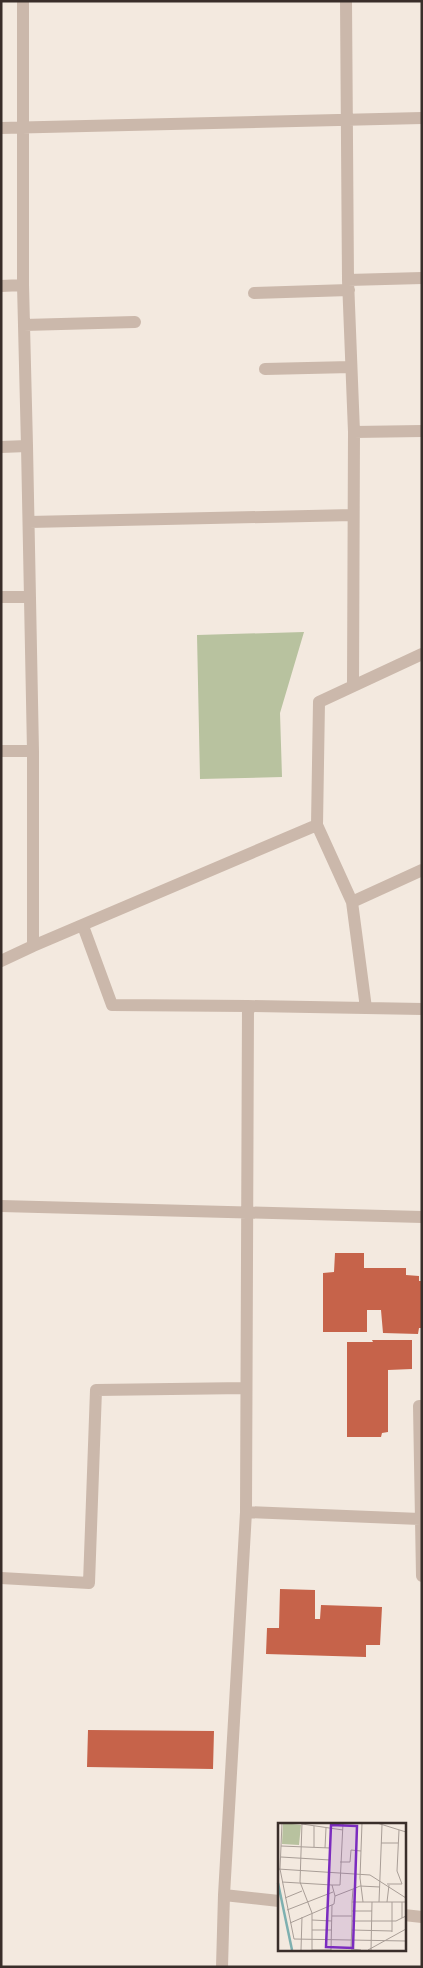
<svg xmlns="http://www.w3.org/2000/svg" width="423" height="1968" font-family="Helvetica,sans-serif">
<rect width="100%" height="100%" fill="#f3e9df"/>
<path fill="#b8c29f" d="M304,632L280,713L282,777L200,779L197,635Z"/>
<path fill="#c6634a" d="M335,1253H364V1268H406V1275L419,1276V1281H421V1328H419L418,1334L383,1333L381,1310H367V1332H323V1273L334,1272Z
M372,1340H412V1369L388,1370V1432L382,1433L381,1437H347V1342H373Z
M280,1589L315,1590V1619H320L321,1605L382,1607L380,1645H366V1657L266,1654L267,1628H279Z
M88,1730L214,1731L213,1769L87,1767Z"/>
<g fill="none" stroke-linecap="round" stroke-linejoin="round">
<path stroke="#cbb8ab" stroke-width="12" d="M346,1L348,280L354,432L353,685
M1,128L422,118
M348,280L422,278
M1,286L23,285
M254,293L349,290
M24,325L135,322
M265,369L351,367
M354,432L422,431
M1,447L27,446L23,285V1
M29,522L353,515
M1,597H30
M1,751H33L27,446
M33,751V946L317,825L352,902L366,1008L422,1009
M317,825L319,702L422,654
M352,902L422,870
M83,926L112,1005L248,1006
M1,961L33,946
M1,1206L422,1217
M422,1406H419L422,1576
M246,1512L420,1519
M1,1578L89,1583L96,1390L246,1388
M224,1895L279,1901
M404,1915L422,1917
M222,1967L224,1895L246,1512L248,1006L366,1008"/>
</g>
<g transform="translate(278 1823)">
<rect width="128" height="128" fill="#f3e9df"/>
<path d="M5,0L23,2L21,22L4,21Z" fill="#b8c29f"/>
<path fill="none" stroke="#7eb0b0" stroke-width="2.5" d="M0,60L14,127"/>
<path fill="none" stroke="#a99e97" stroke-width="1" d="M4,0L2,46L16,116L128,118M24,0L22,59L34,90V127M84,0L82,55L85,79M99,0L128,9M24,1L65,7M103,20H120M36,24V3M47,25L48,5M3,34L52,37V25L3,23M62,39H72L73,27L83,28M0,46L92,52L128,75M4,59L54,62L57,73L75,66L74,79M109,61H124L119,48L121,7M54,62H62L65,0M75,66L82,63L102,64M7,75L24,68M101,79L104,2M109,79L111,62M124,79V95M9,87L55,69M74,88H94M54,93H74M34,97L54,98M74,98V79H128M12,100L56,81L57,73M34,107H54M74,107L114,108M114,109V79M23,127L24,94M34,127H53M53,127L54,82M83,127L73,126L74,98H118L128,93M90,127L128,106M93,127L94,79"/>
<path fill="#7b2cbf" fill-opacity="0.15" stroke="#7b2cbf" stroke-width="2.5" d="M53,2L79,3L75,125L48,124Z"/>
<rect width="128" height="128" fill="none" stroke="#392e2a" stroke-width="2.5"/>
</g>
<rect width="423" height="1968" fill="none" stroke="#392e2a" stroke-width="5"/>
</svg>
